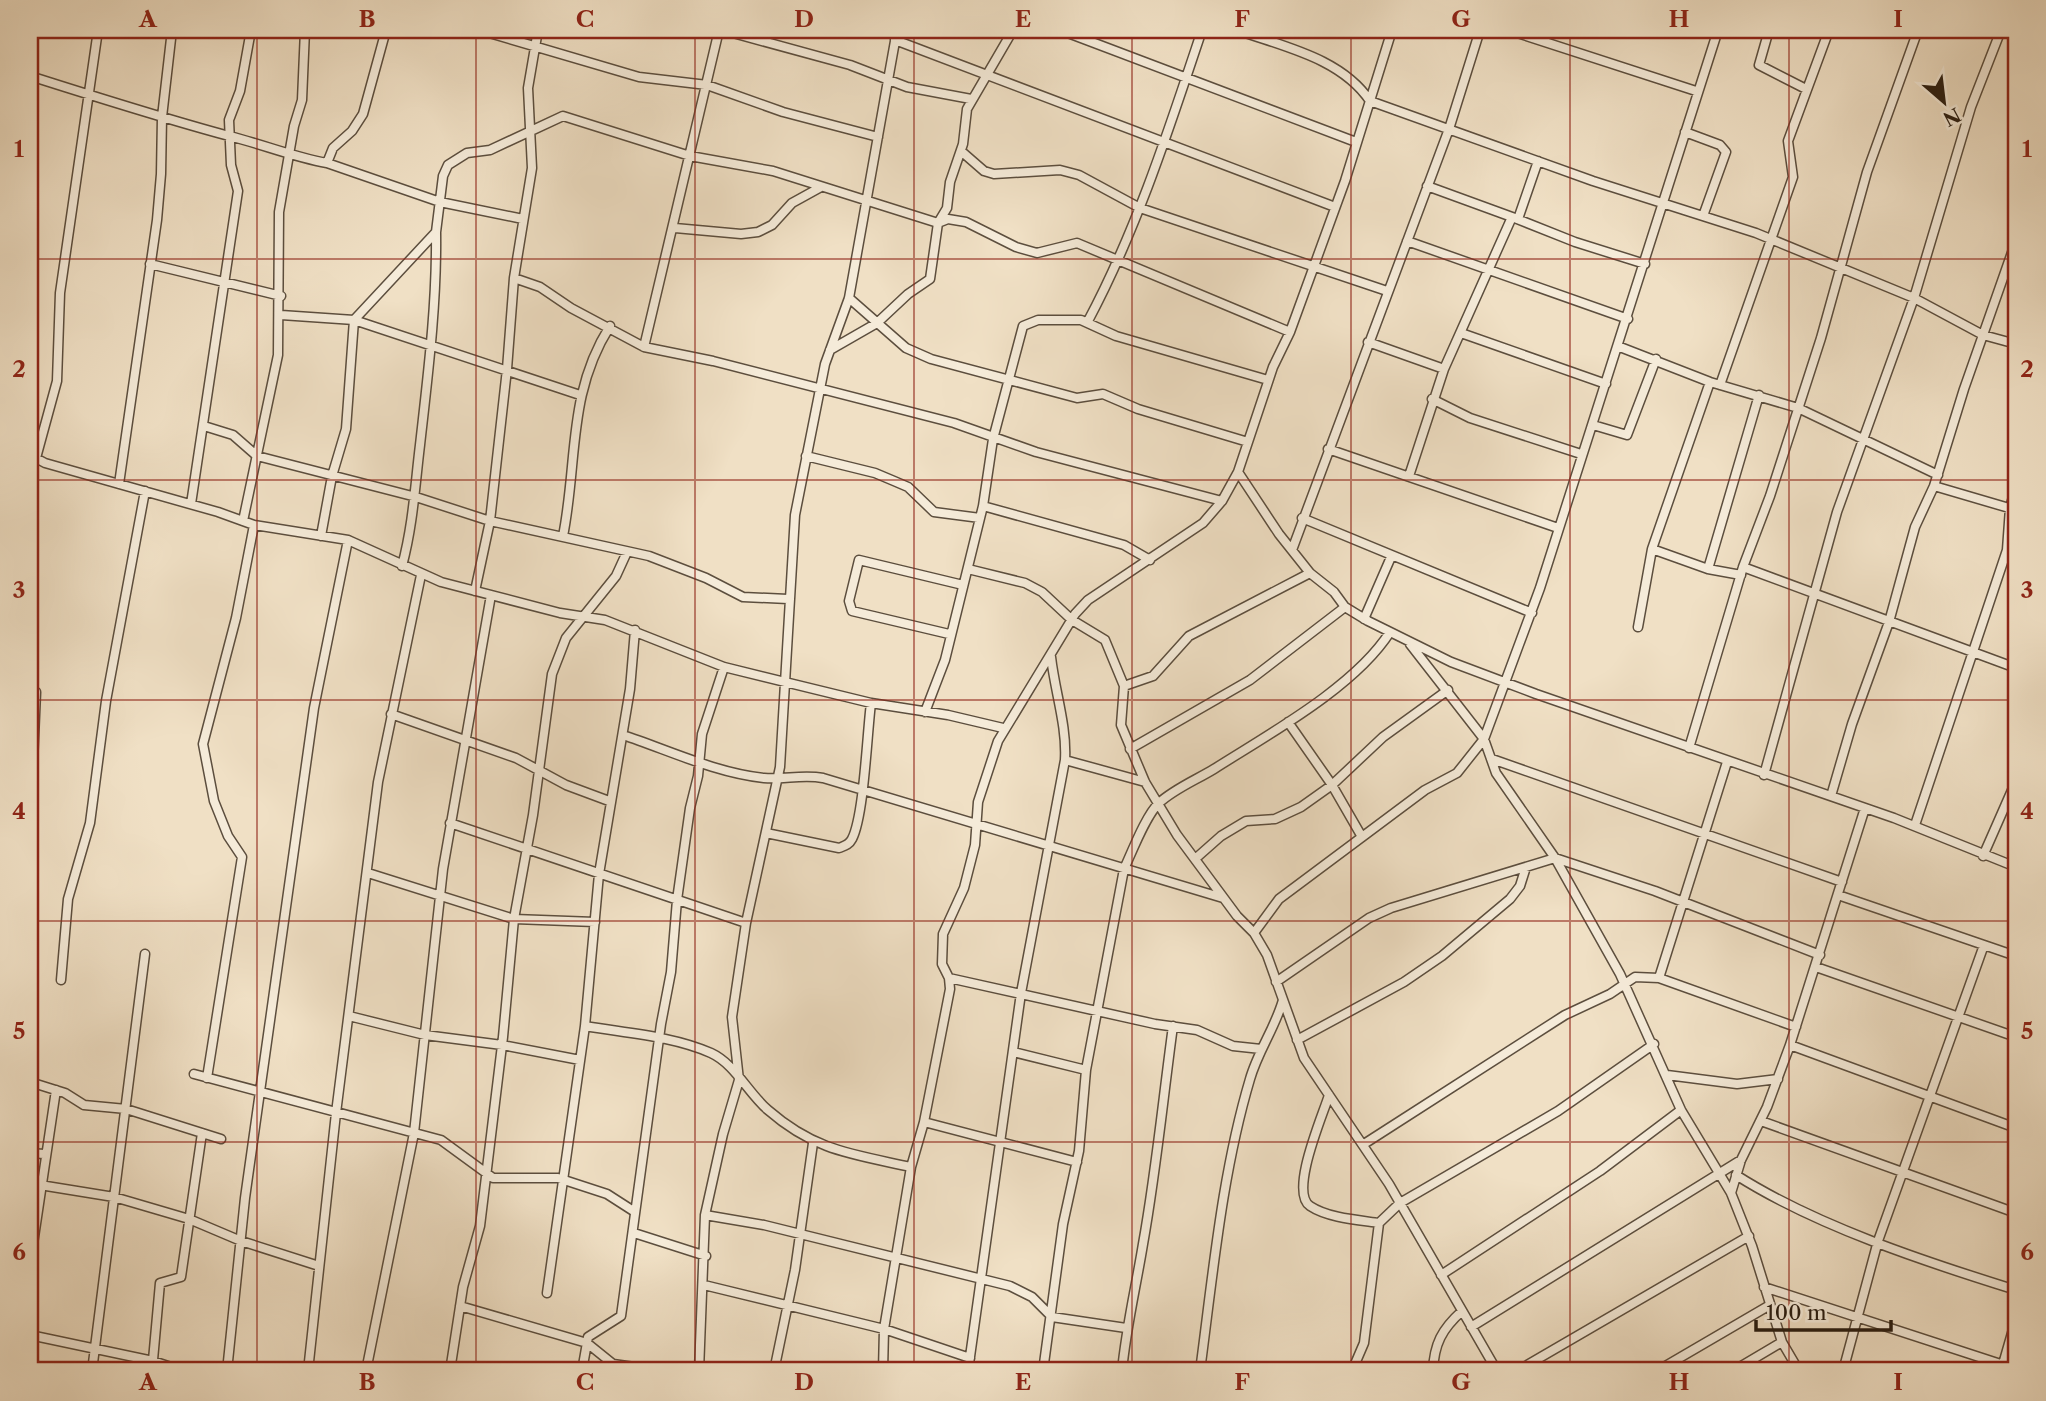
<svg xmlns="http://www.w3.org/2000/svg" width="2046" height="1401" font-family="'Libre Caslon Text',serif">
<rect width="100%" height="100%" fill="#f0e0c5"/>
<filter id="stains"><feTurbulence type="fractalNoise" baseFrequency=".00286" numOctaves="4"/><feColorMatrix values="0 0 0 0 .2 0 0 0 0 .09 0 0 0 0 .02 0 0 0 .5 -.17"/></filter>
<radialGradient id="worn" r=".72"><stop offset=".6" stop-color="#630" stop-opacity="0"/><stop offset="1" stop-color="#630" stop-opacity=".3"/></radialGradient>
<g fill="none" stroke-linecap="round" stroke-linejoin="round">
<g stroke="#5c4e3e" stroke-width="11">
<path id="minor" d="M374,30L386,33
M479,30L639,77L707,85L783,112L878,137
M722,30L850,65L907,87L971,99
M1060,30L1356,142
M1237,30C1284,47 1341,58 1370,101L1593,181L1756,233L1914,298L1983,335L2016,344
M1508,30L1696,91
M1769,30L1759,65L1806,89
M895,40L1335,207
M30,76C96,97 162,118 229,136C262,144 293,157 327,163L333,148L352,131L363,114L386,30
M1685,132L1720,145L1726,152L1703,216
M961,151L984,171L994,174L1060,170L1079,175L1140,208L1387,291
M327,163L440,202L523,219
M1427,186L1512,217
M1518,219L1538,161
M675,228L741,234L758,232L772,225L792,203L821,187
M1407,241L1628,319
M150,264L281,296
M514,278L540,287L571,308L644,347L713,361L954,423L1036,452L1222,501
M849,298L906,348L931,359L1077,398L1103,394L1138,409L1248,442
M281,315L354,320L436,232L443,176L448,165L467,153L490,150L563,116L690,156L773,171L938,223L948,219L966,222L1016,247L1037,253L1077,243L1290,332
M1088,321C1137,229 1169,129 1202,30
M1461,333L1606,384
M1368,342L1444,369
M644,347L719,30
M1620,347L1710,382L1798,408L1938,475
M830,350L877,323L908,294L930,279L938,223L947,208L950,182L963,144L967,109L1013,30
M1710,382L1652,549L1708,569L1741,575
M1720,385L1793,177L1788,141L1829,30
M1432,399L1470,418L1581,454
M1593,425L1627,435L1656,359
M204,426L233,435L257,456L416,497L490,521L649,556L706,578L743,597L788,599
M1328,449L1558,528
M30,455L45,463L218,512L254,525L348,540L441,582L560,613L605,620L724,667L871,703L948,715L1003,728
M806,456L875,473L894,481L908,487L934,512L980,518
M36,458L57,381L60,293L98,30
M1238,472L1279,534L1310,573L1334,592L1345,607L1368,621L1451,662L1536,694L1894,818L2016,867
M1409,476L1444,369L1512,217L1575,242L1645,264
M119,484L157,220L161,174L162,117L172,30
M1934,486L2016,510
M191,504L238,191L231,165L229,120L240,91L251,30
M983,506L1124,545L1150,560
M1302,518L1532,613
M243,521L278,355L279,212L294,126L302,100L305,30
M321,536L332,476L346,429L354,320L580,395
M563,536C578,461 567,394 610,326
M1292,550L1449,129L1480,30
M402,566C413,525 415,486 420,445C428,374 437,303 436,232
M1743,567L2016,668
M968,569L1025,583L1042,592L1072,620L1105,640L1124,686L1121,725L1145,782L1177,835L1237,916L1254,933L1267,955L1304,1058L1389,1184L1497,1371
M1708,569L1759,395
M475,591L490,521L507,369L514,278L532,168L528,88L538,30
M1364,619L1391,557
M1638,627L1652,549
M949,634L852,611L849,601L859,560L963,585
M1410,644L1484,739L1496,773L1555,858L1620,974L1681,1110L1731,1193L1752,1246L1782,1342L1799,1371
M1124,686L1153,676L1189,636L1310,573
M925,712L945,660L983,506L993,439L1023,326L1038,320H1081L1116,336L1268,380
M391,714L516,758L566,785L609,801
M1288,722L1332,785L1362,837
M623,735C668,750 716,773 764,778C784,780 802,774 823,778L1223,898
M1689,748L1743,567L1770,496L1821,338L1867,172L1918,30
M1130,749L1250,680L1345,607
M1492,759L1842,882
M1065,760L1145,782
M30,772L33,762L36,692
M1764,775L1837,512L1914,298L1971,107L2001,30
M1831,796L1852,724L1889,622L1915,527L1934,486L1964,389L2016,241
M450,823L746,923L780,767L795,515L825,364L849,298L897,30
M1915,825L2007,550L2010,508L2016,486
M766,833L839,848C844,846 849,845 852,839C864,816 867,734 871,703
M1983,856L2016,781
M1195,859L1221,836L1246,821L1275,819L1301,807L1332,785L1383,737L1448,690
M368,873L514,919L595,922
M1838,895L2016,956
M1254,933L1279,899L1425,790L1457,773L1484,739L1540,588L1718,30
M1816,967L2016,1037
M949,978L1155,1024L1197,1030L1233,1046L1261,1049
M1659,978L1727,762
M61,980L68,899L90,823L106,701L145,491
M1276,982L1369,918L1391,908L1555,858L1655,891L1820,955
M349,1016L425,1035L502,1045L580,1060
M585,1026C625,1033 673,1036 711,1053C735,1064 748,1093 768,1110C815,1151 852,1154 911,1167
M1297,1040L1404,982L1442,956L1510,899L1520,886L1526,867
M1790,1045L2016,1128
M1013,1052L1086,1070
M194,1074L441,1140L493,1178H558L607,1194L635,1212
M1667,1075L1737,1084L1778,1079
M207,1078L242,857L228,836L214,801L203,744L236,618L254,525
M30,1082L65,1093L84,1105L126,1109L221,1139
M1329,1095C1323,1115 1289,1192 1310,1206C1328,1218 1358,1220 1379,1223L1400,1203L1558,1111L1654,1044
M1761,1121L2016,1213
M924,1122L1077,1162
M1364,1144L1565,1015L1610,994L1635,977L1659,978L1796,1027
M30,1153L44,1154
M1736,1175C1816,1226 1926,1262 2016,1290
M40,1185L114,1197L189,1219L241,1241L319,1266
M1731,1193L1741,1160L1767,1107L1790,1045L1865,808
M705,1215L764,1225L1010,1286L1032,1297L1052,1317L1126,1328
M634,1233L706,1256
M30,1264L56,1090
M1441,1275L1600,1171L1681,1110
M704,1285L884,1329L970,1358
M1764,1287L2016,1369
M547,1293L585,1026L599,874L630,689L635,630
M460,1306L587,1343L613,1364L663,1371
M1471,1327L1741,1160
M30,1335L153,1361L183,1371
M92,1371L145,954
M152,1371L160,1283L181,1277L202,1133
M227,1371L245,1198L314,708L348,540
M308,1371L336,1113L378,782L421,575
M366,1371L414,1133L443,869L491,595
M450,1371L463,1287L480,1226L503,1037L514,919L533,815L552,674L566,638L616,576L627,552
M582,1371L588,1337L621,1316L661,1024L671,972L677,900L690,808L698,776L702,734L724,667
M699,1371L705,1215L723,1134L739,1080L732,1017L746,923
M774,1371L795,1270L813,1143
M883,1371L884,1329L911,1167L924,1122L950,989L949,978L942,964L943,934L964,888L975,845L978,802L998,741L1075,614L1088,600L1203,523L1222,501L1238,472L1273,367L1290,332L1345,181L1392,30
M968,1371L1021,993L1065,760C1067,726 1055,692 1051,657
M1043,1371L1063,1224L1079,1151L1086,1070L1124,869C1132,852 1146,815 1159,803C1174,789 1196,780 1214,769C1269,734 1355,687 1390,632
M1122,1371C1126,1328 1136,1287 1143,1244C1156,1172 1163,1099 1173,1026
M1200,1371C1213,1274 1222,1173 1250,1079C1258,1051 1275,1028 1283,1000
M1352,1371L1364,1343L1379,1223
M1433,1371C1434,1344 1442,1329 1462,1311
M1517,1371L1749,1236
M1657,1371L1770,1305
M1733,1371L1782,1342
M1843,1371L1878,1241L1984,945
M2001,1371L2016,1319"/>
</g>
<use href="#minor" stroke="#f5ebd9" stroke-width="8"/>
</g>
<path fill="none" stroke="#8f2418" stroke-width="2" stroke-opacity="0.55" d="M257,30V1371M476,30V1371M695,30V1371M914,30V1371M1132,30V1371M1351,30V1371M1570,30V1371M1789,30V1371M30,259H2016M30,480H2016M30,700H2016M30,921H2016M30,1142H2016"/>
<rect width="2046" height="1401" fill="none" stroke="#f0e0c5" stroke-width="77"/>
<g transform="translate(1944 102) rotate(152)" stroke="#f5ebd9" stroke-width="5" paint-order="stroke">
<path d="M0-5L12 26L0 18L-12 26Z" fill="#2a1d11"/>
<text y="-10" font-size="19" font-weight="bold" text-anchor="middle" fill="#2a1d11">N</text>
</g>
<path d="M1756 1320v10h135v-10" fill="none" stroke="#2a1d11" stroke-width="3.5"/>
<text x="1766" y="1320" font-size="21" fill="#2a1d11" stroke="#f5ebd9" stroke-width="5" paint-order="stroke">100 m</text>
<rect x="38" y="38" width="1970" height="1324" fill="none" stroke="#8f2418" stroke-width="2.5"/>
<g font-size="23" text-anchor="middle" font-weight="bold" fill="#8f2418">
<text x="148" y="27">A</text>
<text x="367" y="27">B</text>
<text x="585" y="27">C</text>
<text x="804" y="27">D</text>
<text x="1023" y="27">E</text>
<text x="1242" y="27">F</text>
<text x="1461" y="27">G</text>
<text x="1679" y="27">H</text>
<text x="1898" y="27">I</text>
<text x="19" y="157">1</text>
<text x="2027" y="157">1</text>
<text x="19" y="377">2</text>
<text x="2027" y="377">2</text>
<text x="19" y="598">3</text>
<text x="2027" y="598">3</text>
<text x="19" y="819">4</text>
<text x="2027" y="819">4</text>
<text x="19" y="1039">5</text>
<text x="2027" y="1039">5</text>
<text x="19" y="1260">6</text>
<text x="2027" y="1260">6</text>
<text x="148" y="1390">A</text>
<text x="367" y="1390">B</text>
<text x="585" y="1390">C</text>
<text x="804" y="1390">D</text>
<text x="1023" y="1390">E</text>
<text x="1242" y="1390">F</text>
<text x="1461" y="1390">G</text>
<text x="1679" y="1390">H</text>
<text x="1898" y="1390">I</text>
</g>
<rect width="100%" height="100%" filter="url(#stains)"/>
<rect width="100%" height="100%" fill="url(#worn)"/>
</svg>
